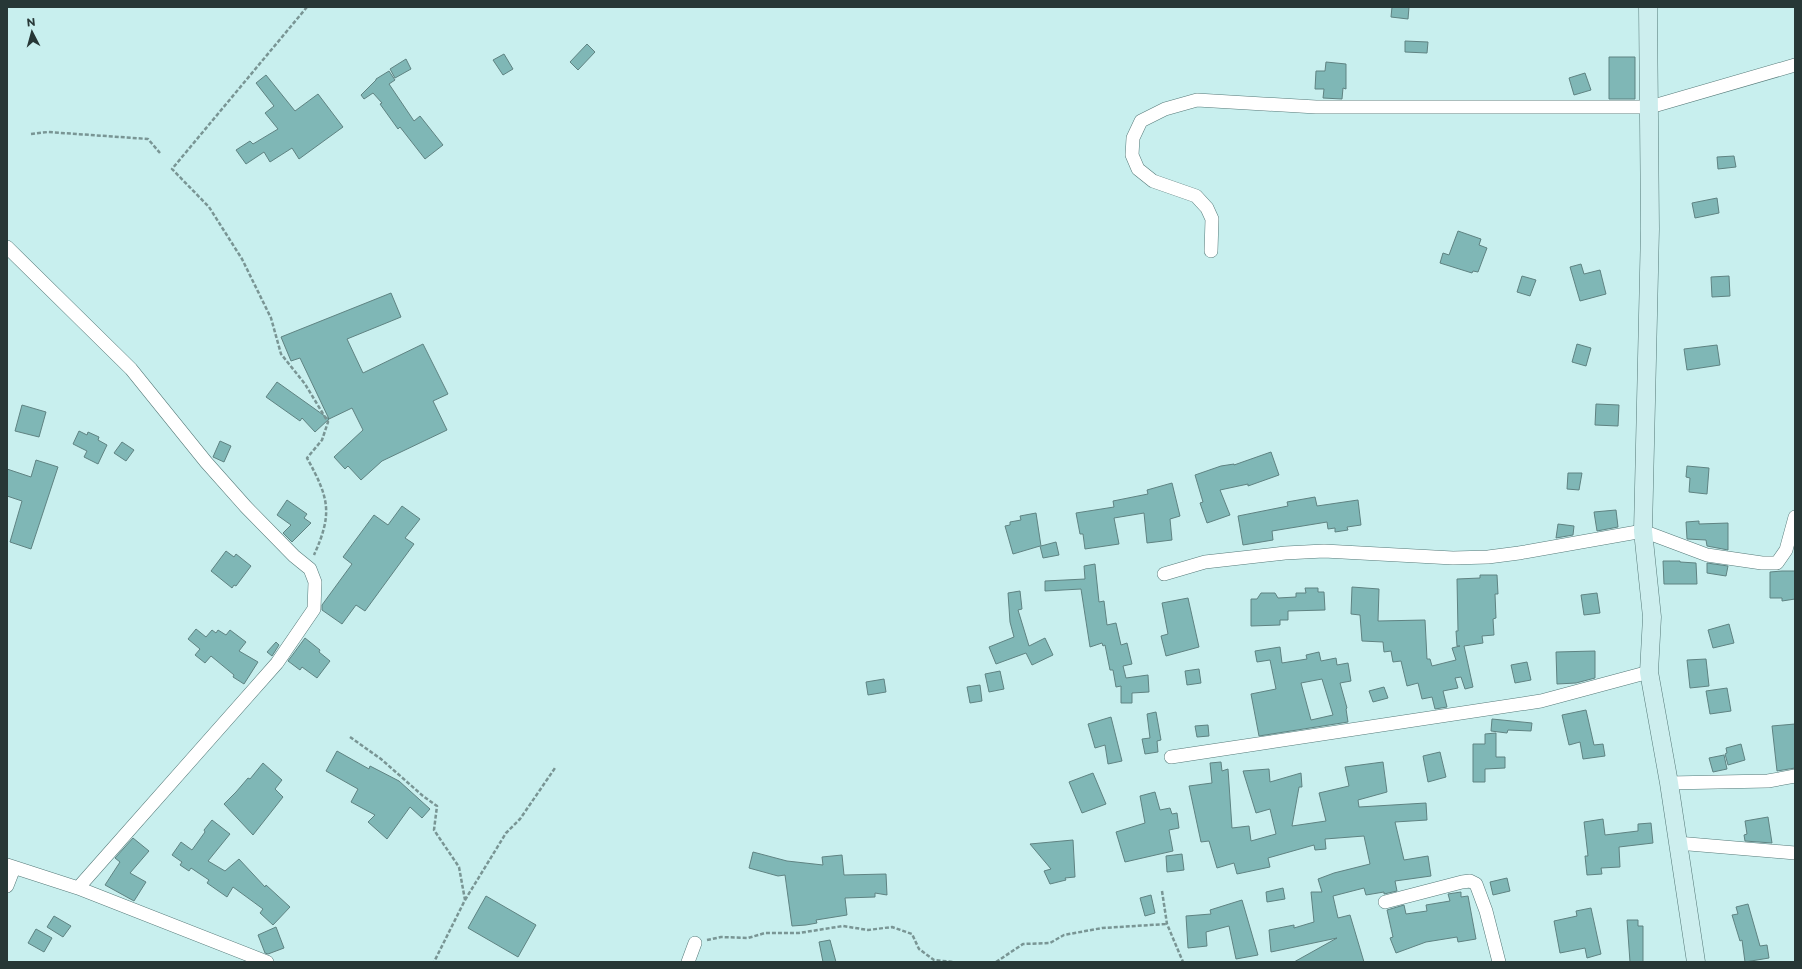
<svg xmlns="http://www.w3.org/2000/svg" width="1802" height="969" font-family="Montserrat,sans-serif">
<rect width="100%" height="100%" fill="#c8efee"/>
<path fill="#7fb7b6" stroke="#5f8382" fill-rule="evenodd" d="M1392,7H1409L1408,19L1391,17Z
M1405,41L1428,42L1427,53L1405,52Z
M587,44L595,52L578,70L570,62Z
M504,54L513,69L503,75L493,60Z
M1609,57H1635V99H1609Z
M406,59L411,69L395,78L390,69Z
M1326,62L1346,64V89L1343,88L1342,99L1323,98L1324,89H1315L1316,71H1325Z
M389,71L395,80L389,84L414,121L420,116L443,145L425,159L400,127L398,129L380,104L382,103L373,93L364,99L361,95L376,80V79Z
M1585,73L1591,90L1574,95L1569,78Z
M266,75L295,111L318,94L343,127L299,159L292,148L270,162L264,152L246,164L236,150L250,141L253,144L278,129L265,113L274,106L256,83Z
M1734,156L1736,167L1718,169L1717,157Z
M1717,198L1719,213L1695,218L1692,203Z
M1458,231L1481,239L1479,245L1487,248L1478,272L1473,271L1472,273L1440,263L1443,253L1449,255Z
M1581,264L1584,274L1600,270L1606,294L1580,301L1570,267Z
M1522,276L1536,280L1530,296L1517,292Z
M1729,276L1730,296L1712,297L1711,277Z
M391,293L401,317L347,339L363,373L423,344L448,394L433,401L447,430L382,461L361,480L348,466L345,469L334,457L363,430L352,408L329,419L300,358L291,361L281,337Z
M1577,344L1591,348L1586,366L1572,362Z
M1717,345L1720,365L1687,370L1684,349Z
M277,382L329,419L315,432L302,418L300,421L266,397Z
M1596,404L1619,405L1618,426L1595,425Z
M22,405L46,412L39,437L15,431Z
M79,431L87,435L88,432L99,437L98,440L107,445L98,464L84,457L87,451L73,444Z
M220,441L231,446L224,462L213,457Z
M122,442L134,450L126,461L114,453Z
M1271,452L1279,475L1248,486V484L1220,490L1230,515L1207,523L1200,503L1203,502L1195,475L1221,466L1234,464V465Z
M36,460L58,467L31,549L10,542L22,501L7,496V469L31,477Z
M1687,466L1709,468L1707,494L1689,492L1690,478L1686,477Z
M1568,473H1582L1579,490L1567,489Z
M1172,483L1180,516L1170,519L1172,540L1147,543L1144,513L1114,518L1119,544L1085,549L1083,534H1080L1076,513L1114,507L1113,501L1148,494L1147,490Z
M1315,497L1317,506L1358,500L1361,525L1347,527L1348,530L1335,532V528L1328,529L1327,522L1272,531L1273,540L1243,545L1238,516L1288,506L1287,502Z
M287,500L307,514L304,518L311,523L292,542L283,533L291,525L277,515Z
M402,506L420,519L405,538L414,544L365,611L356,605L342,624L322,610V605L352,564L343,557L374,515L388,525Z
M1616,510L1618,527L1597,531L1594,512Z
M1036,513L1041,546L1056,542L1059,555L1043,558L1040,546L1013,554L1005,526L1010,525V522L1021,520L1020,516Z
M1699,521V524L1728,523V550L1707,546L1706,540L1687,539L1686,522Z
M1558,524L1574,526L1573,535L1556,538Z
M226,551L234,557L236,554L251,566L236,586L234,585L232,588L211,571Z
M1663,561H1680V562L1696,563L1697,584H1664Z
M1707,563L1728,566L1726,576L1707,573Z
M1095,564L1099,602L1104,601L1107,625L1116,623L1121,645L1127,643L1132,664L1123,666L1126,678L1148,675L1149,692L1132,693V703H1121V686L1116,687L1113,670H1110L1105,645L1103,646L1102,643L1090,647L1081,589L1045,591V581L1085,579L1084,566Z
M1782,571H1795V599L1782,601V598H1770V572Z
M1480,575H1497L1498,594H1495L1496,618L1493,619L1494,635L1482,636L1483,643L1464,646L1473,687L1465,689L1461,677L1455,678L1458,688L1443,691L1447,707L1435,709L1432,697L1422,699L1418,683L1407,686L1401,661L1393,662L1391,651L1384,652L1383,642L1362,641L1360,615L1351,614L1352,587L1379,589L1378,621L1425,620L1427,659H1430L1432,666L1456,660L1452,648L1460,646H1457L1456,631H1458L1457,579L1480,578Z
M1305,588H1318V592H1324L1325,610L1288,611V620H1280V625L1251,626V599H1257L1261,593H1275L1278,598L1296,597V593H1306Z
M1020,591L1022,609L1018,610L1029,646L1045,638L1053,655L1032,665L1026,653L996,664L989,647L1014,637L1010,622L1008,593Z
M1597,593L1600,613L1584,615L1581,595Z
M1188,598L1199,647L1166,656L1161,636L1168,634L1162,603Z
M1729,624L1734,643L1713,648L1708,630Z
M196,629L206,637L212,630L216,633L218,630L226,635L230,630L246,642L239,651L258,662L244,684L233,677L234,675L211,656L205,663L195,655L200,649L188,639Z
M305,638L320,650L319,652L330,661L317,678L302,667L300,670L288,661Z
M276,642L279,645L272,656L267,652Z
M1280,647L1282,663L1307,659L1306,655L1319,652L1321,661L1336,658L1337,665L1348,663L1351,681L1340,683L1347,708L1346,709L1348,722L1259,736L1251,694L1276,689L1270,660L1257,662L1255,651ZM1322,679L1333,715L1311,720L1301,683Z
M1595,651V678L1576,683L1557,684L1556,652Z
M1706,659L1709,686L1690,688L1687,660Z
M1527,662L1531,680L1515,683L1511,665Z
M1199,669L1201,683L1187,685L1185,671Z
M1000,671L1004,689L989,692L985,674Z
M884,679L886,692L868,695L866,682Z
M980,685L982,701L970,703L967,687Z
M1384,687L1388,698L1373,702L1369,691Z
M1727,688L1731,711L1710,714L1706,691Z
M1586,710L1594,745L1603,744L1605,756L1583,759L1580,742L1569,745L1562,715Z
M1156,712L1161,740L1157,741L1158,752L1145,754L1142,739L1150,738L1147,714Z
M1111,717L1122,761L1108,764L1105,745L1095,748L1088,724Z
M1492,719L1532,723L1531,731L1508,730L1507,733L1491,731Z
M1795,724V768L1777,771L1772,726Z
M1208,725L1209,736L1197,737L1195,726Z
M1496,733V757H1505V768L1485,769V782H1473V744H1485V734Z
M1741,744L1745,760L1728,765L1725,754L1727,753L1726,748Z
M337,751L369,769L370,766L399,781L430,809L422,818L410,807L387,839L368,822L375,815L351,802L358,789L326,771Z
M1440,752L1446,777L1428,782L1423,756Z
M1724,755L1727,769L1713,772L1709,758Z
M1221,762L1222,771L1228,769L1232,828L1249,826L1251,841L1276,834L1270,809L1256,813L1243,771L1269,769L1270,782L1301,773L1302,787H1299L1292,826L1326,821L1319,793L1349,786L1345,767L1383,762L1387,792L1358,800L1359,807L1426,803L1427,820L1395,822L1404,860L1428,856L1431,876L1395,881L1397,891L1384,894V892L1366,895L1364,888L1333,896L1338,918L1350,915L1364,962H1294L1337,938L1271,952L1269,930L1294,925V928L1314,922L1311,892H1322L1318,879L1334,873L1370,864L1364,836L1325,839L1326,849L1315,850L1314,845L1268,858L1270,867L1237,874L1234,863L1217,868L1209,841L1201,842L1189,786L1212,783L1210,763Z
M263,763L282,780L275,789L283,797L253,835L224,804L236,792L248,778L250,779Z
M1093,773L1106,804L1082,813L1069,782Z
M1155,792L1160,810L1170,808L1172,814L1177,813L1179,828L1169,830L1173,851L1125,862L1116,832L1145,823L1140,796Z
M1768,817L1772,843L1745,841L1744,835L1747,834L1745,821Z
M1603,819L1605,835L1638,831V824L1651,823L1653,843L1619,847L1620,867L1601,868L1602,874L1587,875L1585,856H1588L1584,822Z
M212,820L230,834L208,861L225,871L239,859L265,887L266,885L290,907L273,925L260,913L263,909L233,887L227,897L207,883L209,880L191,868L189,871L180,865L182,862L172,855L181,842L192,850L205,832L204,830Z
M133,838L149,851L130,873L146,882L134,901L105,885L120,862L115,858Z
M1073,840L1075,877L1065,878L1066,880L1050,884L1044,871L1051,869L1030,844Z
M753,852L787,861L823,865L822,857L842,855L844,875L886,874L887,895L875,893V897L845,898L847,915L816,920L817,923L806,925L792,926L785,875L778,876L749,868Z
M1182,854L1184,870L1167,872L1166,856Z
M1507,878L1510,891L1493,895L1490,882Z
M1283,888L1285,899L1267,902L1266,892Z
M1461,892V897L1468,896L1476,939L1458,942L1457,937L1426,942L1396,953L1390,938L1393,937L1387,910L1404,905L1406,914L1427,911L1426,905L1450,901L1448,894Z
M1151,895L1155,913L1145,916L1140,898Z
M486,896L536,925L518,957L468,928Z
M1242,900L1258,955L1236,959L1229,926L1206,932L1207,946L1188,948L1186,916L1211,914L1210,910Z
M1748,904L1760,946L1767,945L1769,958L1745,962L1742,940L1740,941L1732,915L1738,914L1736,907Z
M1591,908L1601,954L1587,958L1585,948L1560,953L1554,921L1577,916L1576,911Z
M54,916L71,926L63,937L47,927Z
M1627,920H1638V926H1643V962H1630Z
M276,927L284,948L268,954L265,953L258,935Z
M36,929L52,938L44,952L28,943Z
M830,940L836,962H823L819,942Z"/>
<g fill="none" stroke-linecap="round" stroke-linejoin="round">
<g stroke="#567a79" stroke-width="14">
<path id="street" d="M7,247L131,369L206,462L246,507L294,556L310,569L315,582L314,609L277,663L78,888
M1211,251L1212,219L1207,208L1196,196L1153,181L1138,169L1132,155L1133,138L1141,121L1165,109L1197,100L1316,107H1650L1795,65
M1164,574L1205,562L1285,553L1324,551L1453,558L1488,557L1519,553L1643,531L1707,555L1762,563H1777L1786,550L1795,517
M1171,757L1541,701L1649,672
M1669,783L1768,781L1795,776
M1677,843L1795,853
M7,865L78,888L267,962
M7,886L14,868
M1385,902L1462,882L1470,881L1476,884L1486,911L1499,962
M688,962L695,943"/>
</g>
<g stroke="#567a79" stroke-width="19">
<path id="secondary" d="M1648,7L1650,229L1643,531L1652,617L1649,672L1669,783L1696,962"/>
</g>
<path stroke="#799594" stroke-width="2.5" stroke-dasharray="4 2" stroke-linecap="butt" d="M307,7L172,169L209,207L242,259L271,318L281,354L305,384L328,422L322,440L307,458C329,498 333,513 314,555
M31,134L48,132L148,139L160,153
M350,737L381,759L423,796L437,806L434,830L459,867L465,900L434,962
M1162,891L1167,924L1183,962
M465,900L506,833L520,819L555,768
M707,940L721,937L748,938L765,933H799L843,926L868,930L892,927L912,934L919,949L934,960L953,962
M996,962L1023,944L1050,943L1064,935L1102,928L1167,924"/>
<use href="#street" stroke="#fff" stroke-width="13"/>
<use href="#secondary" stroke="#cdeeee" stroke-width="18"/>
</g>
<rect width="1802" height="969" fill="none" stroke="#273736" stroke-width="16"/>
<g transform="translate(32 32) rotate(354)" stroke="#c8efee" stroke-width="3" paint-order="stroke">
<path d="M0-3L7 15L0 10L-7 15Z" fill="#273736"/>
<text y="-6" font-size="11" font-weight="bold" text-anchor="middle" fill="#273736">N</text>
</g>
</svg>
